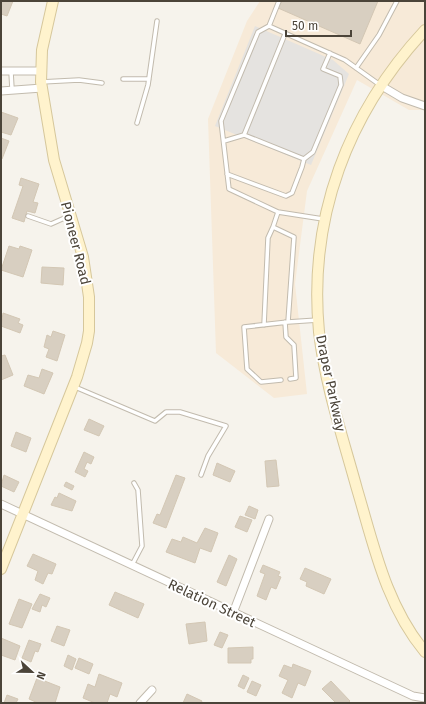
<svg xmlns="http://www.w3.org/2000/svg" width="426" height="704" font-family="'Fira Sans',sans-serif">
<rect width="100%" height="100%" fill="#f6f3ec"/>
<path fill="#f7ead8" d="M260,1H425V110H409L357,80L307,191L295,284L307,394L274,398L216,353L208,119L247,21Z"/>
<path fill="#e5e3e0" d="M255,26L333,60L349,74L311,165L215,126Z"/>
<path fill="#d8cfc1" stroke="#d3c7b4" d="M1,1H13L7,16L1,14Z
M282,1H378L360,44L278,8Z
M1,112L18,118L11,135L1,132Z
M1,138L9,141L2,159L1,158Z
M21,178L39,184L33,202L38,203L35,213L27,211L24,222L12,218L23,186L19,185Z
M9,246L19,249L20,246L32,250L23,277L1,270Z
M42,267L64,268L63,285L41,283Z
M3,313L20,319L18,323L23,325L20,333L1,326Z
M53,331L65,335L57,361L46,357L49,349L44,347L47,335L51,337Z
M5,355L13,375L1,380V356Z
M42,369L53,373L44,394L24,386L28,375L39,378Z
M89,419L104,426L99,436L84,430Z
M16,432L31,438L26,452L11,446Z
M84,452L94,457L91,464L87,462L84,469L88,471L85,477L75,472Z
M276,460L279,486L267,487L265,461Z
M217,463L235,471L230,482L213,475Z
M4,475L19,482L14,492L1,486Z
M176,475L185,478L166,528L153,523L157,514L160,515Z
M66,482L74,486L72,490L64,486Z
M59,493L76,501L72,511L51,505L55,497L57,498Z
M249,506L258,510L255,519L245,515Z
M240,516L252,520L247,532L235,527Z
M205,528L218,533L211,552L200,548L195,563L166,552L172,539L181,542L183,537L197,543Z
M33,554L56,564L52,574L48,573L43,584L35,580L38,571L27,566Z
M229,555L237,559L226,586L217,582Z
M263,565L280,572L278,576L281,577L276,589L271,587L266,600L257,596L265,574L260,572Z
M305,568L331,579L324,594L306,586L307,582L300,579Z
M115,592L144,604L138,618L109,605Z
M40,594L50,598L46,607L42,605L40,612L32,609Z
M19,599L32,604L22,628L9,624Z
M205,622L207,641L189,644L186,624Z
M57,626L70,630L64,646L51,641Z
M220,632L228,635L222,648L214,645Z
M1,638L20,646L15,660L1,655Z
M29,640L41,644L38,652L35,651L31,662L22,658Z
M253,647V659H251V663H228V648Z
M68,655L76,659L72,670L64,666Z
M79,658L93,664L89,674L75,668Z
M293,664L311,671L305,686L298,683L292,698L282,693L288,680L279,676L284,665L292,668Z
M99,674L122,683L117,697L110,694L107,703H95L83,698L88,684L95,687Z
M243,675L249,678L244,689L238,686Z
M37,678L60,687L55,703H38L29,699Z
M252,681L261,685L256,696L247,692Z
M331,681L350,701L348,703H336L322,689Z
M187,694L202,701L201,703H183Z
M7,695L18,699L16,703H4Z"/>
<g fill="none" stroke-linecap="round" stroke-linejoin="round">
<g stroke="#c2bbae" stroke-width="5.5">
<path id="lane" d="M269,26L279,1
M356,68L379,35L397,1
M11,72L12,89
M123,79H149
M41,82L79,80L102,83
M137,123L148,85L157,21
M244,135L285,34
M224,141L244,135L304,159
M227,174L286,196L292,193L302,167L304,159L313,152L341,85L340,76L323,69L330,53
M278,212L273,227L294,237L288,322L318,320
M28,216L51,224L69,216
M323,219L278,212L229,189L221,121L258,32L269,26L345,60L380,85
M285,322L286,337L294,345L296,378L290,379
M264,325L268,238L273,227
M281,380L261,382L247,369L244,327L288,322
M75,387L155,421L166,412H180L226,426L208,456L201,475
M132,565L142,546L138,490L134,483"/>
</g>
<g stroke="#c2bbae" stroke-width="9">
<path id="street" d="M1,71H42
M380,85L402,98L425,106
M1,91L42,88
M1,504L413,696L425,698
M233,613L269,519
M140,703L152,690"/>
</g>
<g stroke="#d6c79b" stroke-width="12">
<path id="secondary" d="M425,30C348,113 308,217 319,332C325,385 343,438 357,489C374,546 386,605 425,652
M1,569L77,377L87,343L89,331V297L83,257L54,160L41,82L42,50L53,1"/>
</g>
<use href="#lane" stroke="#fff" stroke-width="3.5"/>
<use href="#street" stroke="#fff" stroke-width="7"/>
<use href="#secondary" stroke="#fff3cd" stroke-width="10"/>
</g>
<g text-anchor="middle" stroke-width="4" stroke-linejoin="round" paint-order="stroke">
<g font-size="14" fill="#4b4439" stroke="#fff">
<text transform="translate(76 243) rotate(76)" y="5">Pioneer Road</text>
<text transform="translate(331 383) rotate(78)" y="5">Draper Parkway</text>
<text transform="translate(212 603) rotate(25)" y="5">Relation Street</text>
</g>
</g>
<rect width="426" height="704" fill="none" stroke="#4b4439" stroke-width="4"/>
<g transform="translate(32 672) rotate(112)" stroke="#ffffff" stroke-width="3" paint-order="stroke">
<path d="M0-3L7 15L0 10L-7 15Z" fill="#4b4439"/>
<text y="-6" font-size="11" font-weight="bold" text-anchor="middle" fill="#4b4439">N</text>
</g>
<path d="M286 30v6h65v-6" fill="none" stroke="#4b4439" stroke-width="2"/>
<text x="292" y="30" font-size="12" fill="#4b4439" stroke="#ffffff" stroke-width="3" paint-order="stroke">50 m</text>
</svg>
